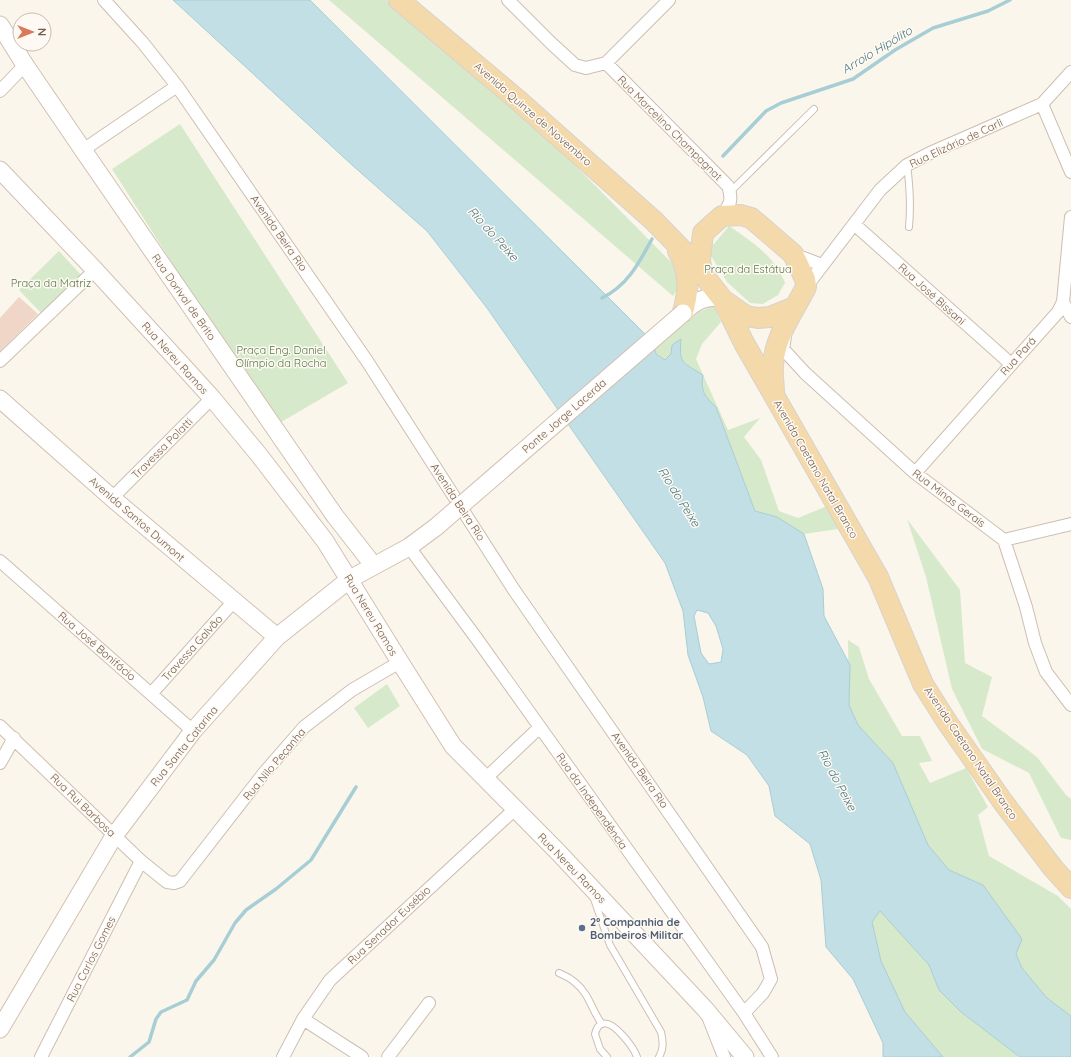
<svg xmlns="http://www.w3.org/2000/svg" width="1071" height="1057" font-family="Quicksand,sans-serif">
<rect width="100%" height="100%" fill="#fbf6ec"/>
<path fill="#d7e9cb" d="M329,0H387L551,141L677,268L680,285L673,296Z
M180,124L348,383L276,425L112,169Z
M729,226C752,242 775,256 785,283L778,295L763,304L750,303L727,282L708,251Z
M59,251L82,276L42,314L19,290Z
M714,305L721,322L702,344L696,359L728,430L760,418L744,437L761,460L779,511L798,518L827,506L838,529L804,534L777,517L755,511L716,407C705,397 700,391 702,375C683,362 679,364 681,339L672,345L671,354L665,360L656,354L655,347L699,312Z
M907,519L960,590L965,663L992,677L982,716L1037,757L1066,795L1071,799V840L1061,838L1029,773L982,749L952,689L926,577Z
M848,640L859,647L869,679L902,736H920L932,761L919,763L930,783L966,768L988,807L978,815L989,856L1058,896L1071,909V1016L1047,998L1022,968L983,885L949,870L928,845L893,763L858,725L849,705Z
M387,684L400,706L368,728L354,708Z
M880,911L929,965L939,990L961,1012L1020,1057H943L905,1012L881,961L872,922Z"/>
<path fill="#c1dfe4" stroke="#a8ced5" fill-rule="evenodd" d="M173,0H310L653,342L656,354L665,360L671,354L672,345L681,339C679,364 682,362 703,375C700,391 705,397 716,407L755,511L777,517L804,534L823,589L824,616L850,665L849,705L858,725L893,763L928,845L949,870L983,885L1022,939L1016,954L1022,968L1047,998L1071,1016V1057H1020L961,1012L939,990L929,965L880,911L872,922L881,961L905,1012L943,1057H883V1043L853,979L826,947L821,880L810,844L775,816L769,786L747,755L711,731L703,697L688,655L683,611L665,563L487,308L427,231L352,165ZM697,610L708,613L716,626L723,649L721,662L709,664L701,653L694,616Z"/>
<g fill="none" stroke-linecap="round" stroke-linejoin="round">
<path stroke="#a8ced5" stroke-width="3.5" d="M723,156L766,111L781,103L853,79L895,50L933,28L988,11L1010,0
M602,298C628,285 639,263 652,239
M130,1057L149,1042L156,1019L161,1012L187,1000L196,981L214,960L235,923L246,910L276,889L311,860L356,787"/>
</g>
<path fill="#efd6c6" d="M19,297L38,314L0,351V318Z"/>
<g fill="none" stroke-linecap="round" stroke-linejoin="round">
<g stroke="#cdbeb2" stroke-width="8">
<path id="lane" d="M907,165C910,187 911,205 909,227
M730,192L814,109
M594,899L610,945L661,1032C663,1041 664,1049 659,1057
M559,973C569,977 580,985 586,995C592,1005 595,1015 602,1024
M607,1057L600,1049L595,1034C596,1030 598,1025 602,1024C613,1019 634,1048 637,1057"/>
</g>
<g stroke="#cdbeb2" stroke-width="14">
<path id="street" d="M104,0L143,43L177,86L367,361L514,590L762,947L771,979L763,993L744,1013
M508,0L551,43L575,65L586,68L606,63
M606,63L728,186C733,200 730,204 722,216
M606,63L669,0
M0,91L25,65
M1042,104L1071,172
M83,150L177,86
M854,224L1011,364
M793,254L822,265
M806,287L880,190L907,165L930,153L1042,104L1071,72
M1063,302L1071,317
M785,337L783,349L805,373L915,473L1004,540L1026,607L1035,643L1046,672L1071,705
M0,361L95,270
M915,473L1058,312L1063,302L1071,217
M112,498L212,398
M1004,540L1071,524
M409,547L477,639L744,1013L772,1057
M0,561L193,731
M151,694L234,601
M0,726L141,861L167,882L174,883L180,881L264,773L304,727L352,690L400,662
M0,763L14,738
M485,779L540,727
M303,1019L362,1057
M709,1019L724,1057
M41,1057L141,861
M283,1057L303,1019L330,980L515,809
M388,1057L429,1003"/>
</g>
<g stroke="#d2c0b2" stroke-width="19">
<path id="secondary" d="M0,25L25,65L83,150L335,516L374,566
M0,170L95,270L182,365L212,398L259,455L325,541L400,662L453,746L558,852L705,1009L745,1057
M683,313C695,301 703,297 720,297
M0,399L112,498L277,637
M0,1029L114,836L193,731L277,637L350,579L409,547L436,527"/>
</g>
<g stroke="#d8d2ce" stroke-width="22">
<path id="primary" d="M399,0L519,101L654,221L691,259L723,300L746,316L758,318L770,317L795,307
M678,251C690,272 689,290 683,312
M702,272L700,260L703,233L722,216L741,215L751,218L757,223L793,254L805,279L806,287C794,311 775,336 773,365C772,374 774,384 774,393
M723,300L744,343L878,577L923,684L947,722L1003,802L1053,868L1071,888"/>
</g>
<use href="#lane" stroke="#fff" stroke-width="6"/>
<use href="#street" stroke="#fff" stroke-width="12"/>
<use href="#secondary" stroke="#fff" stroke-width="17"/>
<use href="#primary" stroke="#f4d9ab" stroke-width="20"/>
<g stroke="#d2c0b2" stroke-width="19" stroke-linecap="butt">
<path id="secondary-bridge" d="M436,527L683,313"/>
</g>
<use href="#secondary-bridge" stroke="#fff" stroke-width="17"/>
</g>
<circle fill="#5c6f8a" stroke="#fefaf3" stroke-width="1.5" cx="582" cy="928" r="4"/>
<g text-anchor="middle" stroke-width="3" stroke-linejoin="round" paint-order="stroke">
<g font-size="11" fill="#755e50" stroke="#fefaf3">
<text transform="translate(533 114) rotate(41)" y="4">Avenida Quinze de Novembro</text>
<text transform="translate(670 128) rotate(45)" y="4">Rua Marcelino Champagnat</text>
<text transform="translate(956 143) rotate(-25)" y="4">Rua Elizário de Carli</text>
<text transform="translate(279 233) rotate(55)" y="4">Avenida Beira Rio</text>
<text transform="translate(932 294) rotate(42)" y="4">Rua José Bissani</text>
<text transform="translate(184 297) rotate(55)" y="4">Rua Dorival de Brito</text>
<text transform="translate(1018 356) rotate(-48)" y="4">Rua Pará</text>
<text transform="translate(175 358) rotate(48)" y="4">Rua Nereu Ramos</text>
<text transform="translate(564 416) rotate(-41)" y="4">Ponte Jorge Lacerda</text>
<text transform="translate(162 448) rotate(-45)" y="4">Travessa Polatti</text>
<text transform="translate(816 469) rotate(60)" y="4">Avenida Caetano Natal Branco</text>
<text transform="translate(949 498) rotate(37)" y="4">Rua Minas Gerais</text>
<text transform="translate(458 502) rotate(57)" y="4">Avenida Beira Rio</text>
<text transform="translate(137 519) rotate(41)" y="4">Avenida Santos Dumont</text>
<text transform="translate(371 615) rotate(59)" y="4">Rua Nereu Ramos</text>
<text transform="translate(97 646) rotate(41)" y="4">Rua José Bonifácio</text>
<text transform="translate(192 648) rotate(-48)" y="4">Travessa Galvão</text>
<text transform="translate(184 746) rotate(-51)" y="4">Rua Santa Catarina</text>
<text transform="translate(971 753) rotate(56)" y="4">Avenida Caetano Natal Branco</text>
<text transform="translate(274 764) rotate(-50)" y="4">Rua Nilo Peçanha</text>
<text transform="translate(640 770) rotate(55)" y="4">Avenida Beira Rio</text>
<text transform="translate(592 801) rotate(55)" y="4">Rua da Independência</text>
<text transform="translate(83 805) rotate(44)" y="4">Rua Rui Barbosa</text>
<text transform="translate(572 868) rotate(46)" y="4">Rua Nereu Ramos</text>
<text transform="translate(389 925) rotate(-43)" y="4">Rua Senador Eusébio</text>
<text transform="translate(91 959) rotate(-63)" y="4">Rua Carlos Gomes</text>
</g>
<g font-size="11" fill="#577a49" stroke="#fefaf3">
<text x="748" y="273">Praça da Estátua</text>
<text x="51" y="287">Praça da Matriz</text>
<text x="281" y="354">Praça Eng. Daniel<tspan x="281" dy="13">Olímpio da Rocha</tspan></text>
</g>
<g font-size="11" font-weight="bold" fill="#4e5e75" stroke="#fefaf3" text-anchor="start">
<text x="590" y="926">2º Companhia de<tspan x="590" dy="13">Bombeiros Militar</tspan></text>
</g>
<g font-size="12" font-style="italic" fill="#47767f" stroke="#fefaf3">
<text transform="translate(877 50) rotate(-31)" y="4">Arroio Hipólito</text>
<text transform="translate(493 234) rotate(48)" y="4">Rio do Peixe</text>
<text transform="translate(679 497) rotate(58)" y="4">Rio do Peixe</text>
<text transform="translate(837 780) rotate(62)" y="4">Rio do Peixe</text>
</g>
</g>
<g transform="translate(32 32) rotate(90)"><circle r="19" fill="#fefaf3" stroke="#c7bcb2"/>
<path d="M0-3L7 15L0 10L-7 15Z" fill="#da795c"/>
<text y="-6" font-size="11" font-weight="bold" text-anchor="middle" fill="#755e50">N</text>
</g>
</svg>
